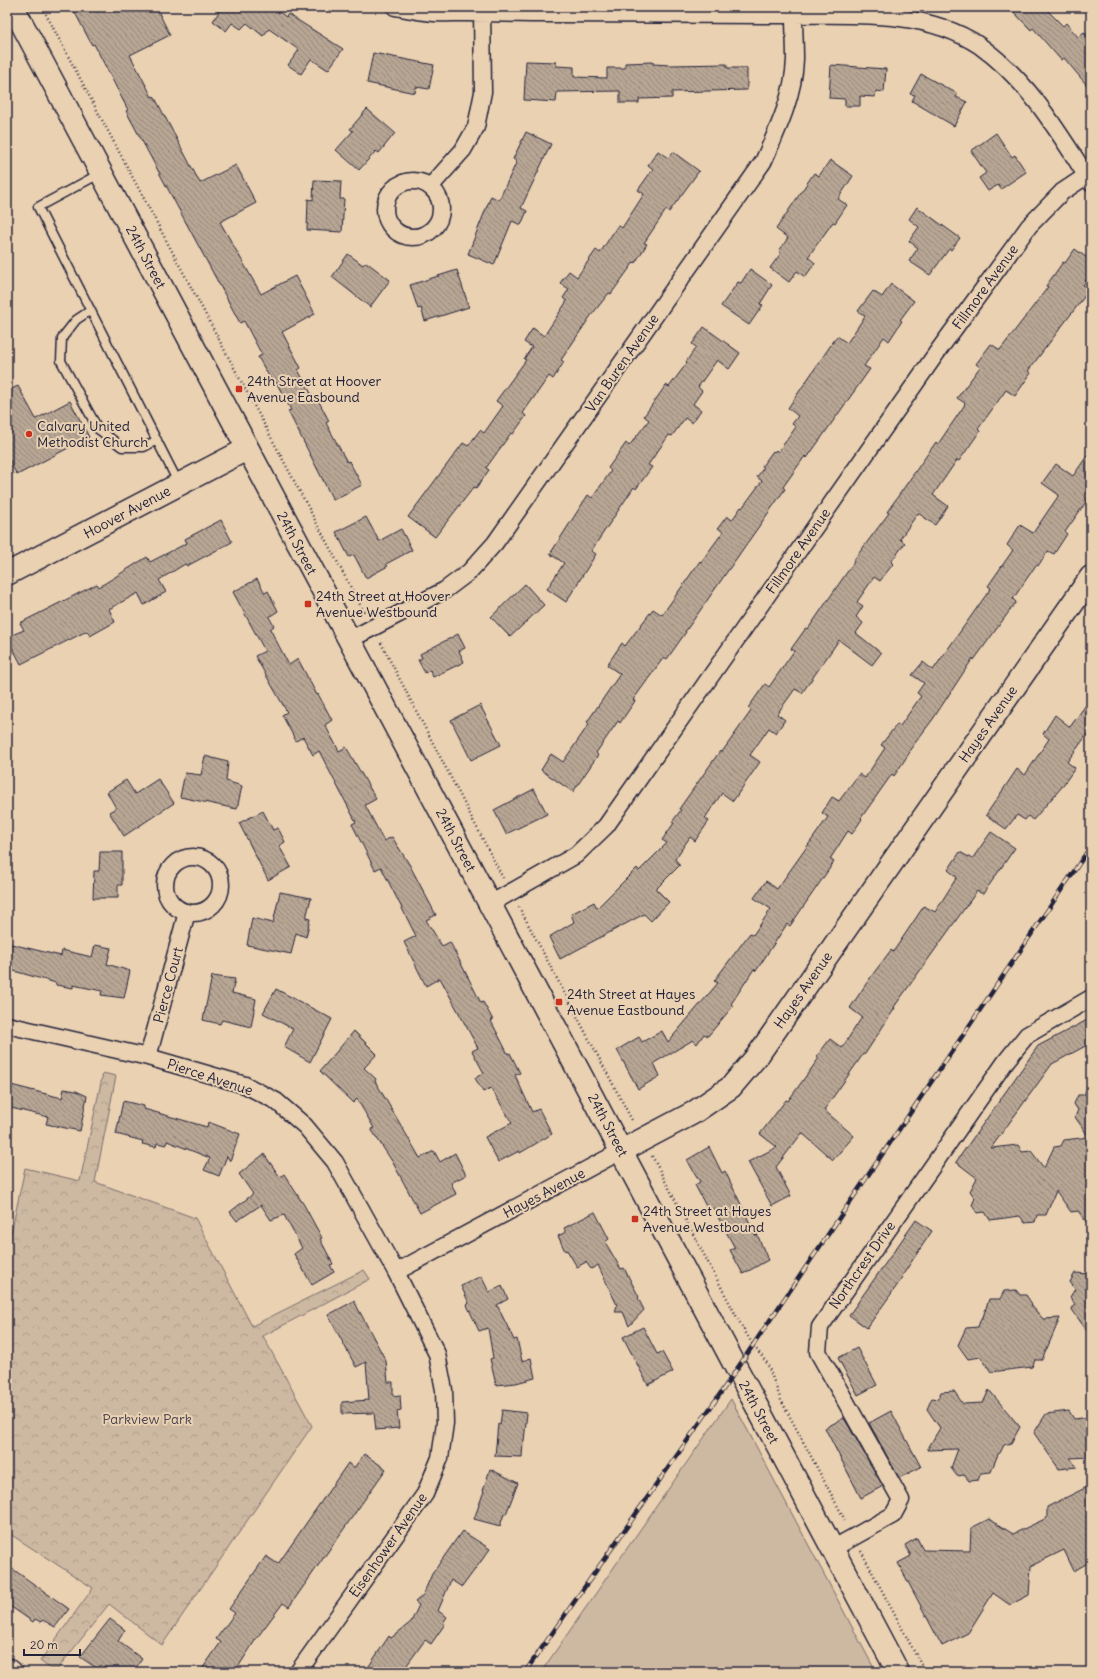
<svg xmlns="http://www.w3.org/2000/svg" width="1098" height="1679" font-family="Delius,sans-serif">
<defs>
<pattern id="forest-crowns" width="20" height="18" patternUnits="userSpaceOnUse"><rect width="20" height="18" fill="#cdb8a1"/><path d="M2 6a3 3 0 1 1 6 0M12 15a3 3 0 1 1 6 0" fill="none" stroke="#b09e8c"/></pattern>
<pattern id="building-back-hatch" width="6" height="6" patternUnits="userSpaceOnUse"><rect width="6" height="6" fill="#b8a694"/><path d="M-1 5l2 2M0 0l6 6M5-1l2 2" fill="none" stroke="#95877a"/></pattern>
</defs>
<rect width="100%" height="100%" fill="#ead1b2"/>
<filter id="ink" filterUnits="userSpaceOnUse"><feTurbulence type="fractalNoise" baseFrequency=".025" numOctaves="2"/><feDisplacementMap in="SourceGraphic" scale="8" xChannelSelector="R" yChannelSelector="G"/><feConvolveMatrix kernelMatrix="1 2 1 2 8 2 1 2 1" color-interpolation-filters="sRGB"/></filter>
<g filter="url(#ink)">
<path fill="#cdb8a1" stroke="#786d6e" d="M731,1399L876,1672H541Z"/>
<path fill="url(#forest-crowns)" stroke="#786d6e" d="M103,1073L116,1076L95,1182L195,1218L252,1326L364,1270L370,1279L263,1336L312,1426L162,1645L109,1604L55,1672L40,1661L93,1588L7,1532V1253L25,1168L80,1181Z"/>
<path fill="url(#building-back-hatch)" stroke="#22223b" d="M72,7H156L170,35L130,55L152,97L154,96L200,183L236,165L256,203L220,222L261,294L295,276L315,314L282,332L301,368L298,370L313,397L316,396L329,421L326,423L347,462L349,461L362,485L333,500L288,411L291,410L276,382L273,383L258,357L262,355L244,321L240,323L126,111L128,110L94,44L92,45Z
M212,7H273L286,17L288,14L343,49L328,70L311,59L301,74L288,65L299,50L269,29L263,36L247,23L241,29L232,23L226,31L213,21L219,12Z
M1009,7H1044L1063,26L1066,23L1078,37L1084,32L1091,40V90L1064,58L1061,60L1033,28L1031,30Z
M373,53L434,65L429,89L416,87L415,93L367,83Z
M526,61L556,62V66L574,67V77L607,78V68H625V63L653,62V64L671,65L727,64V68H747V90L672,92V98L639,99V103H620V91L557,92L556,102L524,100Z
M831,65L886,69L884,92L876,91L875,97L860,96V106H845V99L829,98Z
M921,74L958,94L956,97L967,102L954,126L912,101L915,95L910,94Z
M367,109L395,133L379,153L376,151L359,170L336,150L353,131L350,129Z
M526,132L551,144L521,208L527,211L521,225L512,221L494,265L468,254L491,196L499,200L517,161L513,159Z
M996,133L1012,157L1015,155L1026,172L1001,189L998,185L988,191L979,178L986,173L971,151Z
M658,151L668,158L673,152L699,171L669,212L666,210L644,243L647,244L635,263L634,262L611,294L609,293L590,317L561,360L564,362L553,379L549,376L523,413L526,416L513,434L511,433L486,468L489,470L476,488L474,487L435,537L408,517L463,443L468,446L480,430L484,433L503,406L496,401L526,360L524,359L532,347L524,342L533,328L544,336L567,301L563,298L569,289L560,283L569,271L577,277L596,250L600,253L618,225L622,228L644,194L638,190L653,169L648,165Z
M830,160L853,176L838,199L847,205L835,223L833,222L808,257L815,263L805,277L797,271L789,282L770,268L781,253L779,251L788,238L776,229L814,173L819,176Z
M314,180L341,181L340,199H344L342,232L307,230L308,199L313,200Z
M917,207L960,238L951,250L949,249L930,275L909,261L918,248L909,241L919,227L909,219Z
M1075,249L1091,261V274L1083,285L1090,289L1028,371L1031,373L1015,396L1006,390L978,429L980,431L959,461L957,460L933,495L948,506L935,525L918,513L900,539L905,543L891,562L893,564L880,581L874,577L857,602L863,606L856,617L863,623L856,633L881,653L872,665L839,640L802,693L795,689L777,714L785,720L776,733L769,728L750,755L760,762L733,801L722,793L705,818L709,821L695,841L690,837L675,859L680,865L656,889L669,902L651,921L644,914L560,959L549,937L574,922L571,914L594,902L597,908L637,868L639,871L667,843L662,840L674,823L672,822L681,810L679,809L720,751L722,752L751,711L748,708L765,684L769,687L794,651L791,649L806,628L808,629L854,562L853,561L889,513L887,512L936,442L938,444L964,406L965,403L957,398L980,367L976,364L991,344L1000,350L1048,287L1046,286L1063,262L1065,263Z
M348,254L363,265L366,262L390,280L370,307L332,277Z
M750,269L772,285L760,304L763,305L749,325L721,306L738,282L741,283Z
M457,270L469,307L425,321L421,308L418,309L410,285Z
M891,284L914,301L900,320L902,321L889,341L884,337L864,366L870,369L807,458L805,456L783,487L785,489L685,632H686L667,659L664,657L633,700L635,701L620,723L618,721L596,753L598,755L573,792L541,770L551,754L563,762L589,724L587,722L620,674L607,665L622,643L625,646L653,609L662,615L700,561L701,562L723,532L718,528L727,516L732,520L741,507L742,508L762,481L757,477L764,467L762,466L773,451L774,452L776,450L778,452L796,427L792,424L798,416L788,408L837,336L847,343L865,316L858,311L873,291L882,297Z
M704,327L740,353L729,369L717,360L698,387L702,391L693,404L701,410L692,423L685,418L672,436L669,435L648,465L652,467L636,489L634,487L591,551L596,554L566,602L547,589L564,563L550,554L588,495L592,498L611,471L608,468L626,443L629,446L649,420L644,416L666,385L669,387L687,363L686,362L696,347L692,344Z
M18,386L36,419L70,401L89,437L17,475L7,456V391Z
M1091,450V495L1065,532L1067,534L1054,554L1048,551L1038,566L1036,565L1013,599L1016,602L974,660L973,658L933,719L909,751L910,752L894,776L892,774L861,818L862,819L852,834L848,831L830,859L834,862L790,926L787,924L756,971L754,969L731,1004L733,1006L708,1036L704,1034L697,1044L693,1040L654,1063L660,1076L638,1089L617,1050L639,1037L642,1042L662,1031L668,1042L718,983L714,981L750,933L753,935L771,909L754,898L766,881L777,889L828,817L822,813L832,797L839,801L859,774L865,778L885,748L881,745L897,724L900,726L921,696L917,693L924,683L912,675L923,662L933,670L991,588L988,586L1013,550L1007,545L1020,525L1033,533L1059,495L1042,483L1056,464L1073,476Z
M366,517L379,541L401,529L412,550L386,564L388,566L366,578L354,555L349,557L336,532Z
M221,520L232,542L187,566L185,564L159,580L166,592L144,605L138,593L109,609L115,622L90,636L87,631L21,664L7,637L24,630L20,623L97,584L99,587L147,557L150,562L187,543L185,539Z
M257,579L265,593L268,591L278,611L269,617L274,626L270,629L289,665L298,659L317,695L318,694L332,720L325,725L339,751L346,747L376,799L365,805L384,841L392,837L409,864L436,915L426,920L442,946L450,942L481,1003L483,1002L493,1020L491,1021L508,1054L510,1053L520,1073L515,1075L532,1112L539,1109L552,1134L520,1153L519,1151L498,1162L485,1137L512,1123L491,1088L483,1092L475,1078L484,1073L472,1051L478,1048L440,978L426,986L404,942L416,936L381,867L375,870L352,824L356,822L319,751L313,755L303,737L296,741L282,715L287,712L255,656L265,651L233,592Z
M525,584L544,605L510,637L491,617Z
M458,634L465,648L459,651L464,662L433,677L430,670L425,673L418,660L422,658L420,654Z
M1091,698V729L1067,762L1075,768L1061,788L1033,820L1028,816L1025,820L1017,815L1006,829L986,815L1017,769L1025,775L1049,739L1043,734L1055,715L1070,727Z
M480,705L501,745L471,760L451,720Z
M205,756L228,762L226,781L242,786L237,809L180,797L185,773L201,775Z
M158,779L174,803L124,836L109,812L116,808L107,792L126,780L135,794Z
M534,789L547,814L506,834L494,810Z
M263,811L273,830L278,828L285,842L279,846L291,867L268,880L239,823Z
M991,832L1015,848L983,894L977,891L894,1007L895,1008L865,1054L864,1053L824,1110L854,1136L833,1160L802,1133L776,1167L791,1196L772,1206L748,1162L777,1147L760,1134L786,1100L788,1101L819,1058L817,1056L830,1039L842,1048L862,1017L850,1008L870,978L891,950L893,952L924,906L935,912L957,877L948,870L960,852L972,859Z
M100,852H122V885H118V898H93L94,871H99Z
M280,892L311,898L306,918L310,919L306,937L296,933L291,954L247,945L252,918L273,923Z
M7,943L61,956L62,950L92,957L95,945L111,948L107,964L130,971L124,998L101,995L102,991L73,985V988L56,985V983L7,969Z
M212,976L235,979L232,993L256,999L251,1027L222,1020L220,1024L203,1020Z
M276,989L332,1019L310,1062L284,1047L293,1029L263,1013Z
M1091,1018V1043L1052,1064L991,1148L1018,1145L1022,1152L1031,1151L1044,1168L1054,1147L1061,1146L1064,1140L1089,1137L1075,1117L1078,1110L1074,1104L1078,1095H1084L1090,1079L1091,1080V1228L1078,1211L1071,1212L1056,1191L1046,1215H1037L1035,1222L1025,1223L1020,1216L990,1220L985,1212L977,1213L972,1205L975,1198L970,1191L977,1178L956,1162L1038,1046Z
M354,1031L377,1054L364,1068L376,1079L375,1081L420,1158L434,1151L440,1162L455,1153L466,1175L451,1183L456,1194L420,1213L392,1161L371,1129L374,1128L357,1099L353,1103L320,1071Z
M7,1084L62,1098L64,1089L76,1091L87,1096L80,1131L46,1124L48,1117L7,1107Z
M123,1101L144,1106V1109L207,1127L208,1122L240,1134L230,1161L227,1156L219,1176L204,1170L210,1158L167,1141L166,1145L157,1143L156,1147L142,1144L143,1141L116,1134Z
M709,1147L722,1173L725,1171L756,1236L757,1234L768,1260L743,1274L730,1250L735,1248L713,1208L708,1210L695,1185L700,1182L687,1160Z
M264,1154L280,1177L284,1174L304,1205L322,1238L320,1239L333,1264L330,1265L334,1272L312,1285L294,1254L302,1248L284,1215L271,1220L261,1205L237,1221L230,1212L253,1194L239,1174Z
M595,1212L609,1239L605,1242L621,1269L624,1268L639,1297L638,1298L644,1310L629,1326L623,1312H615L617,1305L598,1265L591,1269L586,1262L577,1267L567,1250L565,1251L558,1236L566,1232L564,1228Z
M916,1220L932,1231L902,1276L903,1277L867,1328L849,1315Z
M1075,1273L1091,1274V1337L1071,1308L1075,1305L1070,1297L1075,1289L1070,1282Z
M481,1276L489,1292L502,1286L508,1299L497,1305L514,1340L517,1339L522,1361L531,1358L535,1378L516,1383L496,1385L490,1359L493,1358L488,1328L479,1331L467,1305L469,1303L461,1286Z
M1016,1290L1020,1295H1026L1032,1304L1031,1305L1043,1319L1060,1318L1042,1360H1035L1032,1367L991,1372L981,1357L968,1359L958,1345L966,1328L978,1327L981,1318L983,1317L989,1299H1000L1004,1291Z
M354,1301L386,1361L388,1382H393V1396L400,1395L401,1410L397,1411L399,1428L376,1430L374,1413L342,1414V1402L369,1400L366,1362L356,1367L328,1315Z
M643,1327L657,1354L662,1352L673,1372L648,1385L623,1337Z
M857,1348L877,1385L858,1395L838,1358Z
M989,1390L1020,1427L1011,1443L1004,1445L1000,1453L998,1454L991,1472L981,1473L978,1480L969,1481L964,1475L957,1476L951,1468L958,1449L927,1450L940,1428L927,1409L932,1398L938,1399L941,1392L954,1391L963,1404L983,1403Z
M502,1410L527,1413L524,1441H523L522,1457L495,1456L498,1424L500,1425Z
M891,1411L921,1467L899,1478L869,1423Z
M1069,1411L1074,1419L1091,1417V1457L1070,1458L1077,1467L1059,1469L1034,1433L1046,1414Z
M844,1418L883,1486L861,1498L825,1428Z
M364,1454L386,1469L289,1607L283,1603L256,1639L235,1672H200L221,1642L216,1639L235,1613L229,1609L266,1556L278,1564L348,1463L354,1468Z
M490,1469L518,1483L506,1514H504L500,1526L474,1519L484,1491H483Z
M1091,1485V1561L1074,1571L1064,1550L1031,1566L1029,1595L1010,1605L993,1593L968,1633L942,1646L898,1563L911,1556L905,1545L917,1538L923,1550L970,1551L971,1528L989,1519L1013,1534L1047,1518V1507Z
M462,1531L490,1549L462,1587L451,1580L438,1611L447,1617L443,1623L445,1624L431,1644L425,1640L402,1672H365L389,1636L391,1638L411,1622L419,1605L415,1602L423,1595L432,1574Z
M7,1565L69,1609L55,1627L43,1620L41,1622L35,1619L33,1622L7,1604Z
M110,1619L125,1630L118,1641L142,1659L133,1672H111L101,1665L98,1669L80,1657Z"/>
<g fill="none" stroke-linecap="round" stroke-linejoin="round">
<g stroke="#22223b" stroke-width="11">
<path id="lane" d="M101,173L38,207L179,484
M91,310L76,320L62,338L61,361L98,429L122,447H144L157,440"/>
</g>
<g stroke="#22223b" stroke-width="19">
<path id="street" d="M395,7C405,9 415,11 425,12C438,14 451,13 464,13C492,13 520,14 549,14C623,14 698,15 773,15C840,16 921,6 980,46C1029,81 1059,133 1091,183
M385 209a28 28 0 1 1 56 0a28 28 0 1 1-56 0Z
M430,187L463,150L476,127L483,92L482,7
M349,640L445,590L469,572L495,543L763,162C778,129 794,95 795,59C795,44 794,30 794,15
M165 885a28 28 0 1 1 56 0a28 28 0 1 1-56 0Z
M490,904L576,855L606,826L938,351L1029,226L1062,192L1086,176
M7,1025L148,1057L245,1085L276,1101L305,1126L335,1162L396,1272L437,1354L444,1390L445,1423L440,1458L425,1494L298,1672
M148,1057L187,912
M396,1272L621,1151
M832,1549L893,1515L901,1500L818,1352L820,1327L1006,1061L1027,1035L1091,998
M7,1666L15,1672"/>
</g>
<g stroke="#22223b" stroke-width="25">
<path id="secondary" d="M13,7L898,1672
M7,574L247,449
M621,1151L693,1113L731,1087L758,1055L1091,577"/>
</g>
<path stroke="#22223b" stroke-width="2.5" stroke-dasharray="1 3" stroke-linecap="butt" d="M42,7L365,614
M381,643L503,878
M519,907L633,1122
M652,1156L740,1323L753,1345L767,1363L781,1400L846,1522
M861,1551L925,1672"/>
<use href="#lane" stroke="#ead1b2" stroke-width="8"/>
<use href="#street" stroke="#ead1b2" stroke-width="16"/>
<use href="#secondary" stroke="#ead1b2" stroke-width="22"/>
<g stroke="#22223b" stroke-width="4.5">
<path id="rail" d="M525,1672L720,1394L1091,846"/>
</g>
<use href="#rail" stroke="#ead1b2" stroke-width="3" stroke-dasharray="9" stroke-linecap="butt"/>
</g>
</g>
<g fill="#c8321e" stroke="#ead1b2" stroke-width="1.5">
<rect x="235" y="385" width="8" height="8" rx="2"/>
<circle cx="29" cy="434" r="4"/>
<rect x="304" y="600" width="8" height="8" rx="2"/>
<rect x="555" y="998" width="8" height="8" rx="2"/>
<rect x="631" y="1215" width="8" height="8" rx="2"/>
</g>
<g text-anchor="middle" stroke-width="4" stroke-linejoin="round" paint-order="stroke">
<g font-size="14" fill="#22223b" stroke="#ead1b2">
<text transform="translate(146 257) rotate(62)" y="5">24th Street</text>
<text transform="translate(985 287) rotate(-54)" y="5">Fillmore Avenue</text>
<text transform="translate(622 363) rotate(-55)" y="5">Van Buren Avenue</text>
<text transform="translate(127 512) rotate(-28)" y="5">Hoover Avenue</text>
<text transform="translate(297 543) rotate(62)" y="5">24th Street</text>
<text transform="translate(798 551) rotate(-55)" y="5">Fillmore Avenue</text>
<text transform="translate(988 724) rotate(-55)" y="5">Hayes Avenue</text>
<text transform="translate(456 840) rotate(62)" y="5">24th Street</text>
<text transform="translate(168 985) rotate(-75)" y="5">Pierce Court</text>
<text transform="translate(803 990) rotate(-55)" y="5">Hayes Avenue</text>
<text transform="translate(210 1077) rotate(18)" y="5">Pierce Avenue</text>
<text transform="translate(608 1125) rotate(62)" y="5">24th Street</text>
<text transform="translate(544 1193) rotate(-28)" y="5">Hayes Avenue</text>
<text transform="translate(862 1265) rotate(-55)" y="5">Northcrest Drive</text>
<text transform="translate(759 1412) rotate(62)" y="5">24th Street</text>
<text transform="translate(388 1545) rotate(-55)" y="5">Eisenhower Avenue</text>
</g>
<g font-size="14" fill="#22223b" stroke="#ead1b2" text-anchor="start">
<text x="247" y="386">24th Street at Hoover<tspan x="247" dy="16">Avenue Easbound</tspan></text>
<text x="37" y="431">Calvary United<tspan x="37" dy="16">Methodist Church</tspan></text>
<text x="316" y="601">24th Street at Hoover<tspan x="316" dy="16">Avenue Westbound</tspan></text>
<text x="567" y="999">24th Street at Hayes<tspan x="567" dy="16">Avenue Eastbound</tspan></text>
<text x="643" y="1216">24th Street at Hayes<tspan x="643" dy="16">Avenue Westbound</tspan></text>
</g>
<g font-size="14" fill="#44404f" stroke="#ead1b2">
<text x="147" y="1424">Parkview Park</text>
</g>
</g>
<rect width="1098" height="1679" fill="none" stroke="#ead1b2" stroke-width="24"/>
<rect x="12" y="12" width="1074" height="1655" fill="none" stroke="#22223b" stroke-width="1.5" filter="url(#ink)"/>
<path d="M24 1649v6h56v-6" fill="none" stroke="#22223b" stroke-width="2"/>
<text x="30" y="1649" font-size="12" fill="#22223b" stroke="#ead1b2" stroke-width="3" paint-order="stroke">20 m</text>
</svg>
